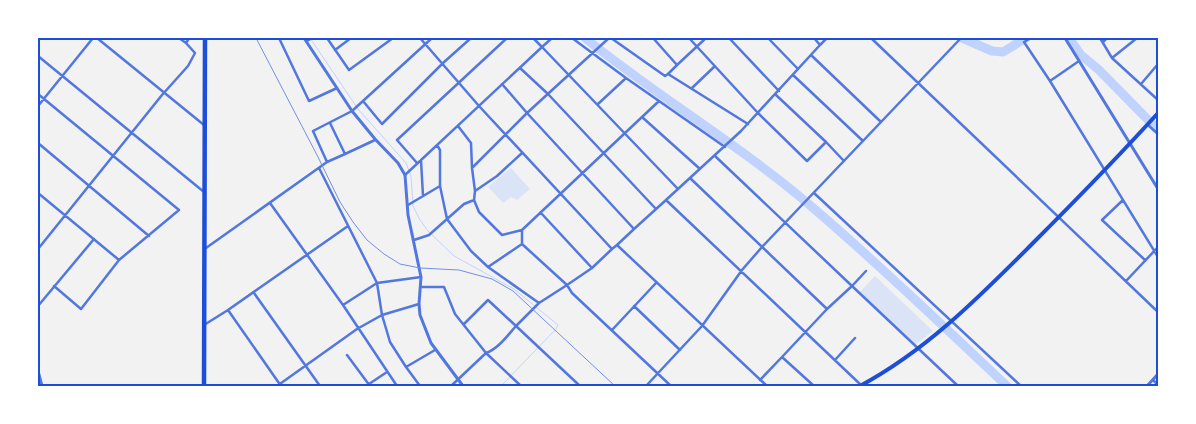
<svg xmlns="http://www.w3.org/2000/svg" width="1196" height="424" font-family="'IBM Plex Sans',sans-serif">
<rect width="100%" height="100%" fill="#f2f2f2"/>
<path fill="#dbe4f7" d="M511,168L530,189L517,200L511,197L503,203L488,187Z
M875,276L933,331L915,345L859,293Z"/>
<g fill="none" stroke-linecap="round" stroke-linejoin="round">
<path stroke="#bfd3fe" stroke-width="1" d="M310,38L358,109L406,163L411,176L413,206L420,220L428,231L454,256L514,289L558,325L556,329
M501,386L555,330"/>
<path stroke="#bfd3fe" stroke-width="9" d="M585,38C658,97 740,145 812,207C879,264 943,326 1007,386
M962,38L992,51L1003,52L1026,38
M1069,38L1081,55L1099,70L1158,130"/>
<path stroke="#5277de" stroke-width="2.5" d="M97,38L204,125
M179,38L186,43
M279,38L309,101L337,88
M327,38L349,70L393,38
M420,38L479,106L612,249L617,245L767,386
M533,38L542,47L552,38
M572,38L626,78L725,147
M611,38L665,76L668,74L748,124
M653,38L677,65L706,38
M689,38L758,113L807,161L826,142L844,161
M729,38L779,91
M768,38L798,69
M814,38L820,45L827,38
M871,38L1158,312
M1031,38L1024,42L1050,81
M1100,38L1112,58L1158,100
M307,41L312,38
M1103,42L1107,38
M820,45L741,131L666,200L861,385
M335,50L351,38
M811,55L881,122
M38,56L204,192
M1112,58L1137,38
M1079,61L1050,81L1158,257
M520,68L548,94L656,209
M668,74L677,65
M793,75L863,141
M502,84L527,113L609,38
M1141,84L1158,64
M692,88L715,66
M38,94L179,210L119,260L38,193
M776,95L826,142
M363,101L382,124L443,63L471,38
M598,104L626,78
M38,106L93,38
M642,117L700,169
M1148,125L1158,134
M458,126L471,143L472,168
M38,143L149,236
M437,145L440,150V186L447,219L471,251L488,267
M345,154L375,140
M715,156L852,286L866,271
M421,160L423,196
M327,162L345,154L330,123
M417,163L397,140L507,38
M319,168L377,283L382,315L390,342L406,367
M405,175L542,47L678,189
M690,178L827,309L852,286L958,386
M475,191L497,176L522,153
M814,193L1021,386
M1123,200L1102,220L1145,260
M270,203L343,305L377,283L421,277
M408,205L440,186
M541,213L592,268
M634,229L666,200
M522,230L659,101
M414,240L429,235L464,204L474,200
M522,244L567,285L592,268L612,249
M206,248L327,162L313,131L352,111L432,38
M38,249L162,95L188,66L195,53L186,43L189,38
M1126,281L1158,247
M54,286L81,309L119,260
M421,287H444L455,314L486,353L521,386
M254,293L320,386
M539,303L567,285L572,293L671,386
M343,305L397,386
M38,306L94,239
M634,306L680,350
M464,324L488,300L516,326L539,303L488,267L522,244V230L502,235L479,212L474,200L475,191L472,168L527,113L634,229L617,245
M204,325L228,310
M612,330L656,283
M347,355L370,386
M782,357L827,309
M835,360L855,338
M760,380L782,357L814,386
M1153,380L1158,385
M277,386L357,329L382,315L419,304
M281,386L228,310L348,226
M366,386L387,372
M420,386L406,367L435,350
M451,386L486,353C498,349 508,335 516,326L580,386
M646,386L702,326L742,270L762,247L961,38"/>
<path stroke="#5277de" stroke-width="3" d="M304,38L352,111L375,139L398,163L405,175L408,215L421,277L419,304L420,315L431,343L463,386
M989,38H1001
M1065,38L1158,189
M38,371L42,386
M1147,386L1158,374"/>
<path stroke="#1d4ed8" stroke-width="4" d="M860,386C927,350 979,297 1032,244C1075,201 1117,158 1158,113"/>
<path stroke="#1d4ed8" stroke-width="4.5" d="M204,386L205,38"/>
<path stroke="#7290e2" stroke-width="1" d="M256,38L318,157L340,202L353,222L367,240L384,254L400,264L420,268L459,270L492,279L513,291L615,386"/>
</g>
<rect width="1196" height="424" fill="none" stroke="#ffffff" stroke-width="78"/>
<rect x="39" y="39" width="1118" height="346" fill="none" stroke="#1d4ed8" stroke-width="2"/>
</svg>
